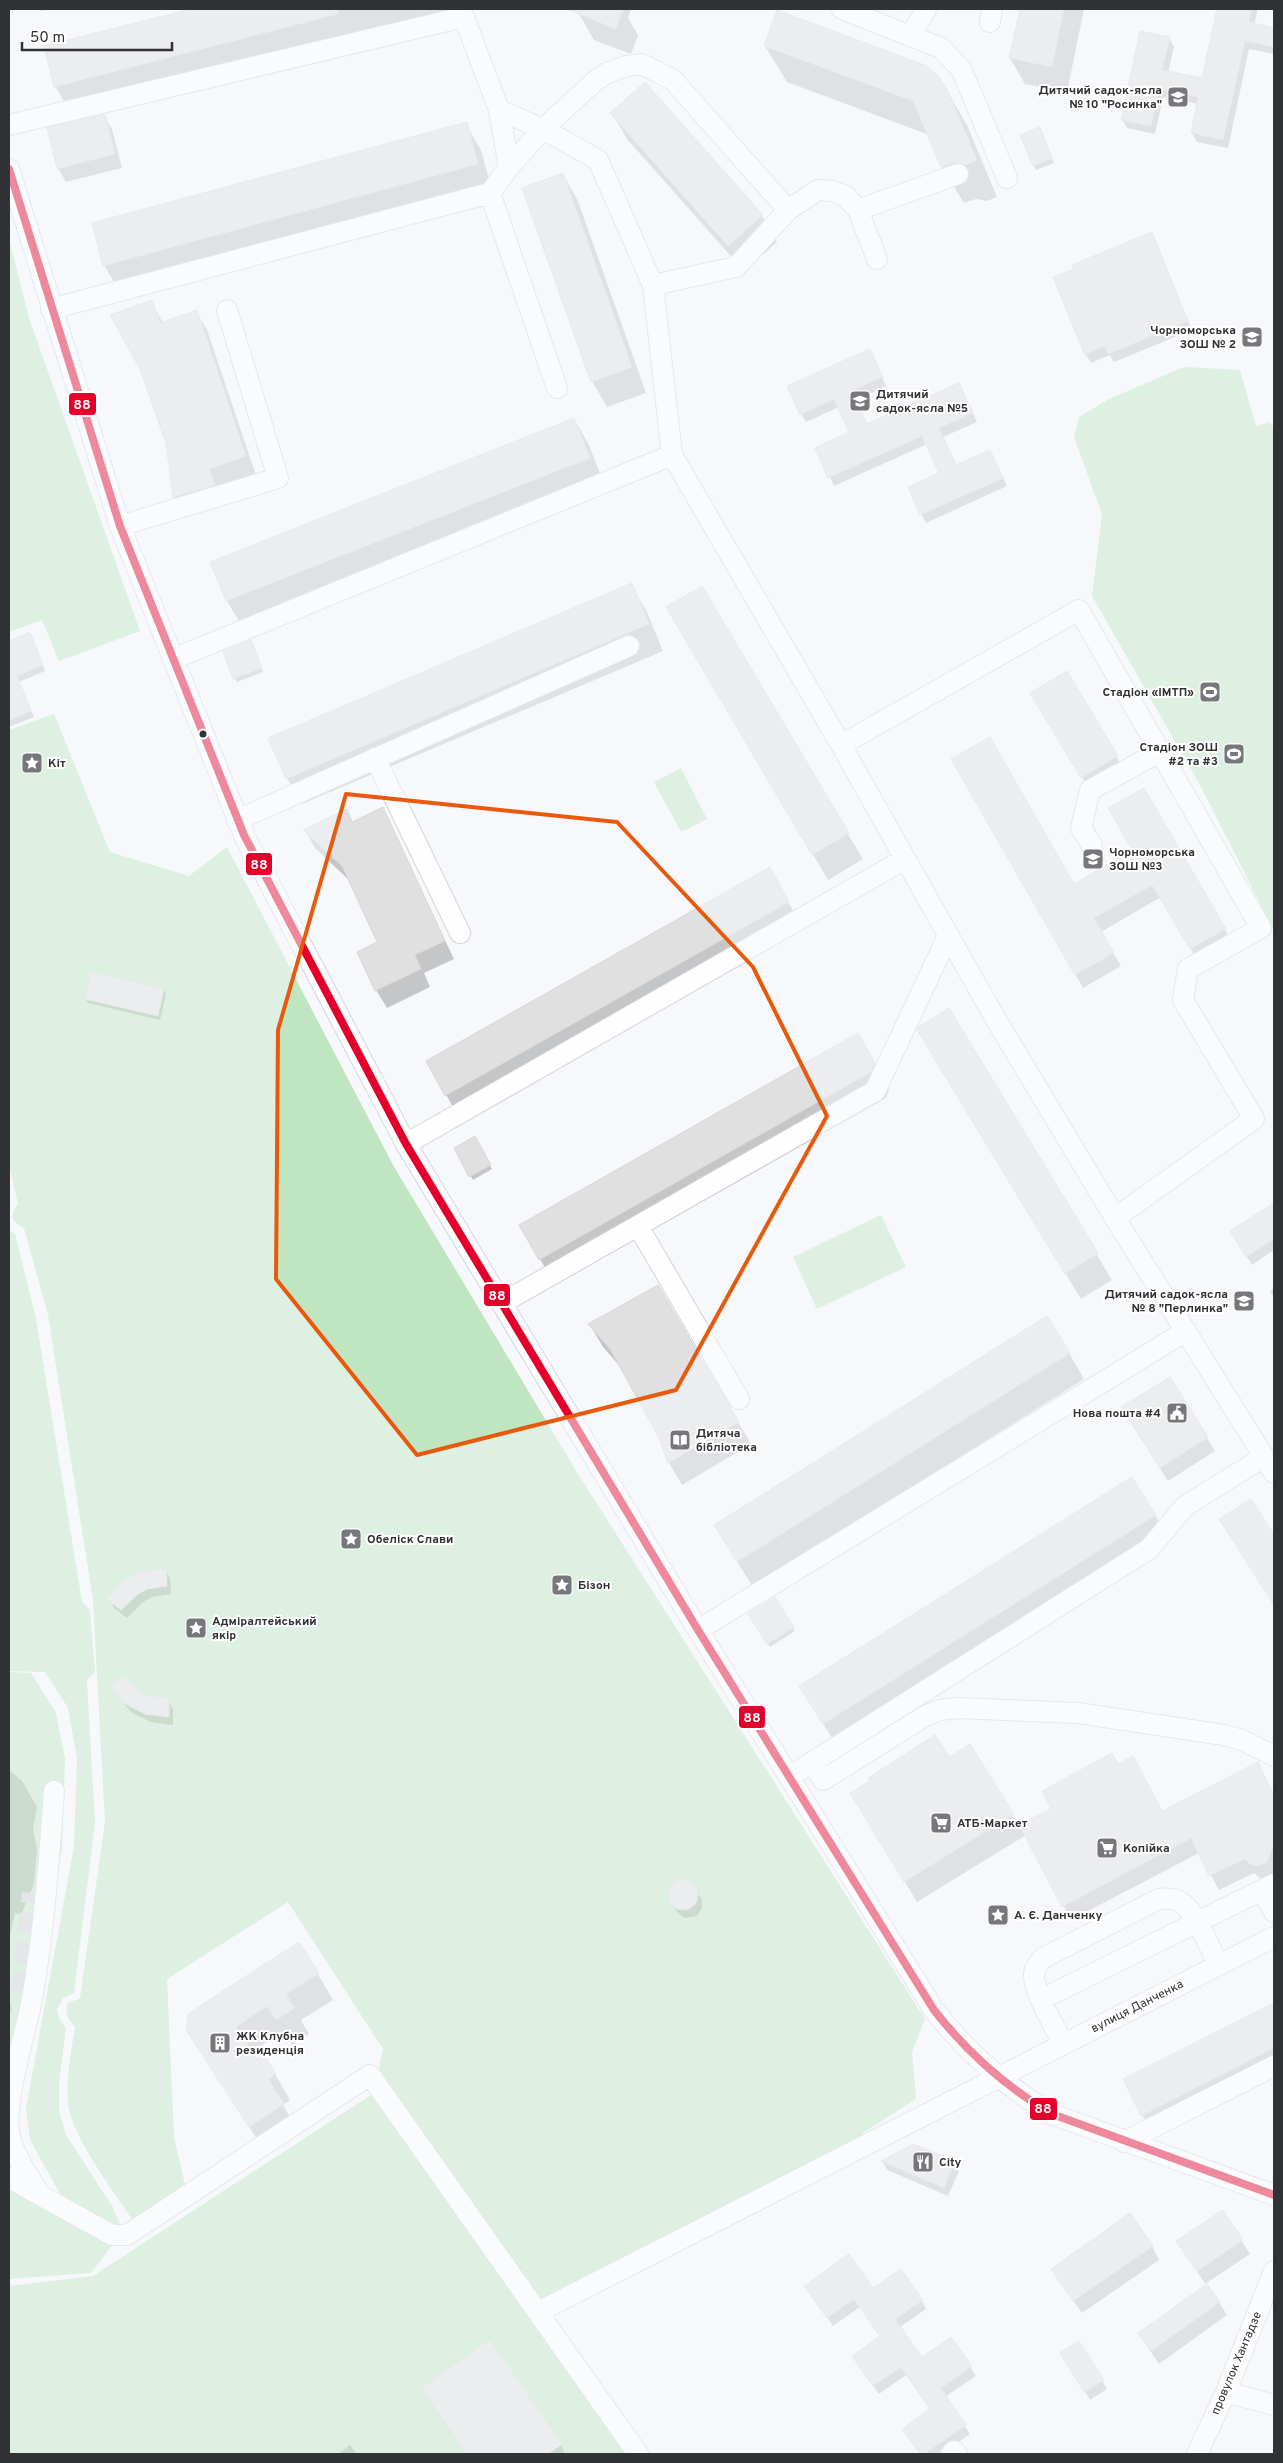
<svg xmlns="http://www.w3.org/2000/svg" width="1283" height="2463" font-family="Overpass,sans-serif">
<rect width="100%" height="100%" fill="#f6f8fb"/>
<path fill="#c0e6c1" d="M9,238L29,318L140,631L59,661L42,620L9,632Z
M1184,367L1240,370L1256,426L1270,422L1274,428V931L1201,787L1092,596L1102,514L1074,437L1079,417L1109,399Z
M54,714L110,852L189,876L227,847L393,1165L578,1474L925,2019L912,2052L916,2099L863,2133L868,2142L539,2304L378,2073L383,2049L288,1902L167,1979L174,2137L189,2202L135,2224C116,2194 71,2136 68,2103C66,2078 71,2052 75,2027C68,2018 64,2014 68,2003L80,1998L105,1822L93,1600L48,1315L24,1228C11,1221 9,1216 18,1204L9,1165V730Z
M681,768L707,819L681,832L654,782Z
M881,1215L906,1267L817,1309L793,1257Z
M9,1230L15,1234L36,1319L82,1602L90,1610L95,1672L87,1680L95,1822L74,1993L63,1998L57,2010L60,2020L66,2028L59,2082V2111L66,2135L112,2206L120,2224L114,2230L62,2197L30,2140L26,2108L74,1847L77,1758L68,1708L45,1672L9,1671Z
M9,1672L31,1673L56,1713L65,1759L62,1849L17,2092L20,2148L50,2209L113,2244L91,2273L9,2279Z
M374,2093L626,2454H9V2286L93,2276Z"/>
<path fill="#0003" d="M39,9H52L41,11Z
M196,9H446L447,16L70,112L55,86L45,47Z
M580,9H631L628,18L638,35L631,54L594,40L579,14Z
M1021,9H1084L1067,92L1025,84L1010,58Z
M1218,9H1258L1254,25L1274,29V54L1249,49L1228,148L1197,142L1192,133L1198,104L1163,97L1155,134L1127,128L1122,119L1169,38L1174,47L1168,73L1203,80Z
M765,46L945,88L967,125L997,197L987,201L976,199L964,203L942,167L929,135L787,82Z
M645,84L762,216L777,242L744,271L627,139L612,113Z
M104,116L112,129L122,168L66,182L58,168Z
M466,124L481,150L492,190L119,291L104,265Z
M1042,133L1054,163L1036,170L1022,136Z
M563,175L578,201L646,393L607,407L592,381Z
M1152,234L1192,330L1114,362L1110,355L1091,363L1086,355L1076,269Z
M151,302L163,323L196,312L207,330L256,475L185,516L175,497Z
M874,359L886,386L856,400L867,425L959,384L977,422L943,437L956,466L990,451L1007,486L926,523L921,514L940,474L927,444L834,486L816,448L851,433L839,407L806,422L801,414Z
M574,419L589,445L604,484L242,626L227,601Z
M631,585L646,610L663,651L302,804L287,778Z
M29,634L45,671L19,682L34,717L9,727V643Z
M683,634L848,834L863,859L828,880Z
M253,645L263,672L237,682L234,678Z
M1066,673L1124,770L1090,790L1031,694Z
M952,760L1074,885L1134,850L1144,789L1232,942L1198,962L1161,897L1101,932L1121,966L1083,988Z
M382,809L454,959L424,973L430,987L387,1008L376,990L379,943L350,881L315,848L305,830L346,811L353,823Z
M769,869L803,928L461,1121L427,1061Z
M164,990L166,994L160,1020L88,1003L86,999Z
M948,1010L1112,1280L1081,1299L933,1056Z
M858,1035L889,1090L886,1098L555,1285L521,1226Z
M474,1138L492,1169L473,1180L455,1149Z
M1274,1204V1250L1252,1265L1231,1231Z
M1274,1288V1298L1270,1291Z
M590,1325L738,1422L751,1444L682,1485L669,1463L660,1437L623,1370L603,1347Z
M1069,1353L1084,1379L753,1587L731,1552Z
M1169,1378L1215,1451L1168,1481L1130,1421Z
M1250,1500L1274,1537V1605L1221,1519Z
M1155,1515L1170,1541L839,1749L800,1687Z
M165,1570L170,1578L171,1594L152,1597L143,1602L127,1618L114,1608L109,1599Z
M775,1599L795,1631L770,1647L750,1614Z
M111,1688L136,1691L146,1696L168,1700L173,1709V1725L151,1722L131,1712Z
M949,1758L1012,1815L1019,1827L1053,1809L1118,1765L1162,1812L1265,1778L1274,1797V1876L1267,1880L1260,1878L1254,1873L1219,1890L1199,1853L1071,1920L1026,1835L917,1902L864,1815Z
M9,1770L22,1781L37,1807L33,1828L37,1850L34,1884L21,1915L15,1913L9,1940Z
M681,1881L690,1883L702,1899V1908L697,1916L684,1918L677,1912L672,1903L671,1890Z
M318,1974L333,2000L301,2020L309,2034L292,2045L283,2032L251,2052L257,2061L275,2074L290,2100L283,2105L298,2130L265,2152L188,2030Z
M9,1998L12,2011L9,2012Z
M1274,2004V2071L1152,2133L1124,2080Z
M883,2162H954L959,2171L948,2196L887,2170Z
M1223,2211L1250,2254L1205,2284L1186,2254Z
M1152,2246L1159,2260L1082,2313L1060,2282Z
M872,2290L922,2301L926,2309L900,2327L922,2359L951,2339L976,2376L945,2397L970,2434L941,2454H920L908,2437L931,2410L906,2375L879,2394L859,2365L881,2337L860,2307L833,2326L811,2294Z
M1219,2302L1227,2315L1159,2364L1139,2334Z
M489,2342L561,2445L565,2454H467L427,2397Z
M1079,2342L1107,2389L1090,2400L1062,2353Z
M350,2445L357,2454H338Z"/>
<path fill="#e0e0e1" stroke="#d8d8d8" d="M191,9H337L338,14L54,87L44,46Z
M567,9H623L616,29Z
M1020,9H1064L1052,67L1009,58Z
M1217,9H1251L1249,22L1274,28V47L1245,41L1223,140L1191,133L1198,97L1159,89L1151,126L1121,120L1140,31L1170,37L1162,70L1202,78Z
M777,10L927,66L938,76L946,87L977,160L966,165L954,163L941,167L913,101L764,46Z
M645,82L763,215L728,246L610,113Z
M105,114L115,154L57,169L47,128Z
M467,122L478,164L103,266L92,223Z
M1040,127L1052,158L1033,166L1020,135Z
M563,173L632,367L591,382L522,188Z
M1152,232L1188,321L1108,354L1105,346L1085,355L1053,277L1074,269L1072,265Z
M152,300L160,323L197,310L246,456L209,469L215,485L173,497L166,443L140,369L110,315Z
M870,349L883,377L852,391L867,424L959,383L973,413L939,428L956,465L990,450L1003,478L920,515L908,487L939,473L922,436L828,478L815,448L849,432L834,399L800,415L787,386Z
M574,418L590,458L226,601L210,562Z
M632,583L649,624L286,779L268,738Z
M702,586L849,833L812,855L666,607Z
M30,632L43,665L17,676L31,711L9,720V641Z
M251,640L262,668L233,679L223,652Z
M1067,671L1118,756L1081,778L1030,693Z
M990,737L1074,884L1132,850L1108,808L1144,788L1226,929L1190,949L1152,885L1094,918L1114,953L1075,975L951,759Z
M383,807L445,941L415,955L421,969L375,991L357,952L377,942L342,866L303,830L347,809L352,822Z
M770,867L789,902L445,1096L426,1061Z
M91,972L164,989L158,1016L85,999Z
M949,1008L1098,1253L1065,1274L917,1030L918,1027Z
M858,1033L875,1063L871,1072L539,1260L519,1225Z
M475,1136L491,1165L469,1177L454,1148Z
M1274,1203V1239L1246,1257L1230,1231Z
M658,1285L739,1422L668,1463L659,1438L610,1349L588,1324Z
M1047,1316L1070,1353L737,1562L714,1525Z
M1170,1377L1208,1437L1160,1468L1121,1407Z
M1132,1477L1156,1515L823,1724L799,1686Z
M1251,1499L1274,1535V1605L1219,1519Z
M166,1569L167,1586L147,1589L138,1594L121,1610L107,1599L123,1582L133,1575L144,1571Z
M775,1597L794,1627L767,1644L748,1614Z
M123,1676L137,1690L146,1695L169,1699V1717L145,1714L124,1703L110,1687Z
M935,1735L950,1757L970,1744L1014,1814L904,1882L850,1793L870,1781L868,1778Z
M1112,1753L1118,1764L1133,1756L1162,1811L1258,1762L1274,1796V1843L1267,1862L1258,1866L1250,1864L1245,1859L1209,1876L1191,1838L1062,1907L1019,1825L1051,1809L1042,1791Z
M668 1895a15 15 0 1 1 30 0a15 15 0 1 1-30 0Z
M299,1942L319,1973L286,1994L295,2008L276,2020L267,2006L236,2027L257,2059L264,2055L276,2074L268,2079L284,2104L249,2127L186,2030L189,2013Z
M1274,2003V2048L1141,2116L1123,2079Z
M913,2144L955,2161L944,2188L881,2161Z
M1223,2210L1243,2240L1197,2271L1176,2241Z
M1130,2213L1153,2246L1073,2301L1051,2269Z
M849,2254L873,2288L901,2269L923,2300L895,2319L922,2357L951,2337L972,2366L941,2388L966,2425L924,2454H920L902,2429L930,2409L901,2367L873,2386L852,2356L880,2336L854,2299L827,2318L804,2286Z
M1207,2284L1220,2302L1151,2351L1138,2333Z
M490,2340L562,2444L548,2454H467L421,2388Z
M1079,2341L1104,2380L1084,2392L1060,2353Z"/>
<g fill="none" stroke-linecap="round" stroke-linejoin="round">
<path stroke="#cfd0d3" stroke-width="20" stroke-dasharray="20 10" stroke-linecap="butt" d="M21,1993L32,1893"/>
<g stroke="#d3d5d8" stroke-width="22">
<path id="minor" d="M842,9L941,48L961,69L1007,178
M990,22L992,9
M911,35L926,9
M499,110L543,129L594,82L607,73L626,66L642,64L673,80L788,210L736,267L653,285
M9,125L464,17L499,110L509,167L490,193
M509,167L543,129L598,160L653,285L672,455L841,745L995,1018L1115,1218L1274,1473
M9,169L120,526L244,835L406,1144L698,1630L934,2010C966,2051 1006,2087 1052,2114L1274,2195
M788,210L818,190L832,191L846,196L858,210L877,259
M858,210L958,174
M51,309L490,193L557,388
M120,526L278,478L227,310
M173,659L672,455
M841,745L1079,610L1261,928L1188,969L1183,1000L1254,1119L1115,1218
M375,758L460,933
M237,820L629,646
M1092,846L1081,828L1090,790L1161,751
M406,1144L905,859
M638,1226L739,1399
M502,1303L875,1091L948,936
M698,1630L1186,1331
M812,1762L823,1780L925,1716L940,1710L957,1708L1078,1713L1224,1735L1242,1740L1274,1756
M789,1777L1149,1549L1185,1506L1264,1457
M1262,1890L1274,1912
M1042,1999L1274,1884
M1063,2044C1055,2026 1034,1994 1034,1975C1034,1968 1039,1963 1043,1958L1159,1899C1166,1898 1172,1898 1179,1901C1195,1909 1210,1948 1218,1965
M1124,2142L1274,2066
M9,2178L112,2235H127L370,2075L638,2454
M40,2195C29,2176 12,2154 9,2131C5,2096 25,2036 32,1999C44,1931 49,1861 54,1791
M538,2312L1274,1937
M1226,2392L1274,2405
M951,2454L954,2451L957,2454
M1197,2454L1226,2392L1274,2271"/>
</g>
<use href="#minor" stroke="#fefefe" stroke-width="20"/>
<g stroke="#fff" stroke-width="11">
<path id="bus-1" d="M9,169L120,526L244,835L406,1144L698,1630L934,2010C966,2051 1006,2087 1052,2114L1274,2195"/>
</g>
<use href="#bus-1" stroke="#e4002b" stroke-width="8"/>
</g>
<path d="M0 0H1283V2463H0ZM346,794L617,822L753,967L827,1116L676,1390L417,1455L276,1279L278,1030Z" fill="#f6f8fb" fill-opacity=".55" fill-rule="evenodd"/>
<path fill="none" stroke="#e8590c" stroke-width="4" stroke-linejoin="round" d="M346,794L617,822L753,967L827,1116L676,1390L417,1455L276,1279L278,1030Z"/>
<defs>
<g id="school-square" transform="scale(1.125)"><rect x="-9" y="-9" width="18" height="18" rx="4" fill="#76777a" stroke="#fff"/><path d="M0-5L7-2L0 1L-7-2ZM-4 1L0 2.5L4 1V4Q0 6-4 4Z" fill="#fff"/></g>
<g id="stadium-square" transform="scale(1.125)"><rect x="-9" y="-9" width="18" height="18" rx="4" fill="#76777a" stroke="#fff"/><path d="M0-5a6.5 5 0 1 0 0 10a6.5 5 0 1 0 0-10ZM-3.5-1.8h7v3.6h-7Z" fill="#fff"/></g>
<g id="sight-square" transform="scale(1.125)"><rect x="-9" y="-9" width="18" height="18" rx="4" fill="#76777a" stroke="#fff"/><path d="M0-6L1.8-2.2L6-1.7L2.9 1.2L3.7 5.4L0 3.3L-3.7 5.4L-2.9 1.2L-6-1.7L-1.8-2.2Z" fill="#fff"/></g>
<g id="civic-square" transform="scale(1.125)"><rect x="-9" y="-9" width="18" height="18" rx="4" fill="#76777a" stroke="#fff"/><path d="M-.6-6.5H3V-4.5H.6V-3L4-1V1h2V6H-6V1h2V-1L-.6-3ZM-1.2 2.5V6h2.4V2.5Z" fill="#fff"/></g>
<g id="library-square" transform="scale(1.125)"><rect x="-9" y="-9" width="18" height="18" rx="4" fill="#76777a" stroke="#fff"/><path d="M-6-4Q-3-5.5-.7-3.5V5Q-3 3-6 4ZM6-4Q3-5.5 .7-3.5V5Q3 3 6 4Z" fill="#fff"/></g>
<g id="supermarket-square" transform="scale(1.125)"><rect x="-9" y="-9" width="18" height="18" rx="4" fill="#76777a" stroke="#fff"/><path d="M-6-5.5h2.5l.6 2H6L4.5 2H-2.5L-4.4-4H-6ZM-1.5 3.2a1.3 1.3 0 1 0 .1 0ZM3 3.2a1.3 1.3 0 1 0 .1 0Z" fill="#fff"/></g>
<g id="building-square" transform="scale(1.125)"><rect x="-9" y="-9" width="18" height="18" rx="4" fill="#76777a" stroke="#fff"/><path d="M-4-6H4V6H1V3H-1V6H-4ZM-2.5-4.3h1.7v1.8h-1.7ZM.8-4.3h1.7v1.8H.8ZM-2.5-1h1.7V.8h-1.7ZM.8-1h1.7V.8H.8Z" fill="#fff"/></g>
<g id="restaurant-square" transform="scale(1.125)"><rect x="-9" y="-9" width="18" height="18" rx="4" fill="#76777a" stroke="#fff"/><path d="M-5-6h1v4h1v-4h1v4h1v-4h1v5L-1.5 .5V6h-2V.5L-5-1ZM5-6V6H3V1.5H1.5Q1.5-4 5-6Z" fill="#fff"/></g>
</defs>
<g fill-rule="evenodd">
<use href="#school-square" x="1178" y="97"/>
<use href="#school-square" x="1252" y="337"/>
<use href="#school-square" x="860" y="401"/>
<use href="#stadium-square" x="1210" y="692"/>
<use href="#stadium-square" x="1234" y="754"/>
<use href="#sight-square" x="32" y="763"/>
<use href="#school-square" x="1093" y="859"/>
<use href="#school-square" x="1244" y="1301"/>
<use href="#civic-square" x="1177" y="1413"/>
<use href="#library-square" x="680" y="1440"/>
<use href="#sight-square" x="351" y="1539"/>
<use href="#sight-square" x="562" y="1585"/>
<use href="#sight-square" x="196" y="1628"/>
<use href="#supermarket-square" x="941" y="1823"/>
<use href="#supermarket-square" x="1107" y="1848"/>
<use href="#sight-square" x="998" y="1915"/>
<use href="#building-square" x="220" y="2043"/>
<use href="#restaurant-square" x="923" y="2162"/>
</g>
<circle fill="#313235" stroke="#fff" stroke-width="2" cx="203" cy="734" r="4.5"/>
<g text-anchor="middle" stroke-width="4" stroke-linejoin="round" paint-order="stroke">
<g font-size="12" font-weight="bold" fill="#313235" stroke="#fff" text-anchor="start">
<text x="1162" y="94" text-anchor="end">Дитячий садок-ясла<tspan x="1162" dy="14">№ 10 "Росинка"</tspan></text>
<text x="1236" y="334" text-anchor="end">Чорноморська<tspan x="1236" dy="14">ЗОШ № 2</tspan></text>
<text x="876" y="398">Дитячий<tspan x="876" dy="14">садок-ясла №5</tspan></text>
<text x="1194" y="696" text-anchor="end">Стадіон «ІМТП»</text>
<text x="1218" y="751" text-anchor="end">Стадіон ЗОШ<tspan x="1218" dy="14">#2 та #3</tspan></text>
<text x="48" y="767">Кіт</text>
<text x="1109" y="856">Чорноморська<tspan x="1109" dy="14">ЗОШ №3</tspan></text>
<text x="1228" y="1298" text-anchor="end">Дитячий садок-ясла<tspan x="1228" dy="14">№ 8 "Перлинка"</tspan></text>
<text x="1161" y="1417" text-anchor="end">Нова пошта #4</text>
<text x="696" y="1437">Дитяча<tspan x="696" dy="14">бібліотека</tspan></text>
<text x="367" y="1543">Обеліск Cлави</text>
<text x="578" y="1589">Бізон</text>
<text x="212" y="1625">Адміралтейський<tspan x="212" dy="14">якір</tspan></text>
<text x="957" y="1827">АТБ-Маркет</text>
<text x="1123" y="1852">Копійка</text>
<text x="1014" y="1919">А. Є. Данченку</text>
<text x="236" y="2040">ЖК Клубна<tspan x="236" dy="14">резиденція</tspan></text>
<text x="939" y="2166">City</text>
</g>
<g font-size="12" fill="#313235" stroke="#fff">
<text transform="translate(1137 2006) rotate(-27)" y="4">вулиця Данченка</text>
<text transform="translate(1236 2363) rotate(-67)" y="4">провулок Хантадзе</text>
</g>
</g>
<g stroke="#fff" stroke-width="2">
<rect x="68" y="392" width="29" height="24" rx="5" fill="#e4002b"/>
<rect x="245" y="852" width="28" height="24" rx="5" fill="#e4002b"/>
<rect x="483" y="1283" width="28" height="24" rx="5" fill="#e4002b"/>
<rect x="738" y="1705" width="28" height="24" rx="5" fill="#e4002b"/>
<rect x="1029" y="2097" width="29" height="24" rx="5" fill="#e4002b"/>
</g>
<g font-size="14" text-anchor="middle" font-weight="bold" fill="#fff">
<text x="82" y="409">88</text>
<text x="259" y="869">88</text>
<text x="497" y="1300">88</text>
<text x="752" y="1722">88</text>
<text x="1043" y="2113">88</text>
</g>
<rect width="1283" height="2463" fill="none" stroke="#313235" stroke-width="20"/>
<path d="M22 42v8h150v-8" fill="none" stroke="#313235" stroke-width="2.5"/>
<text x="30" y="42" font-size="15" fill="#313235" stroke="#ffffff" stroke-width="4" paint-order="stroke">50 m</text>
</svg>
